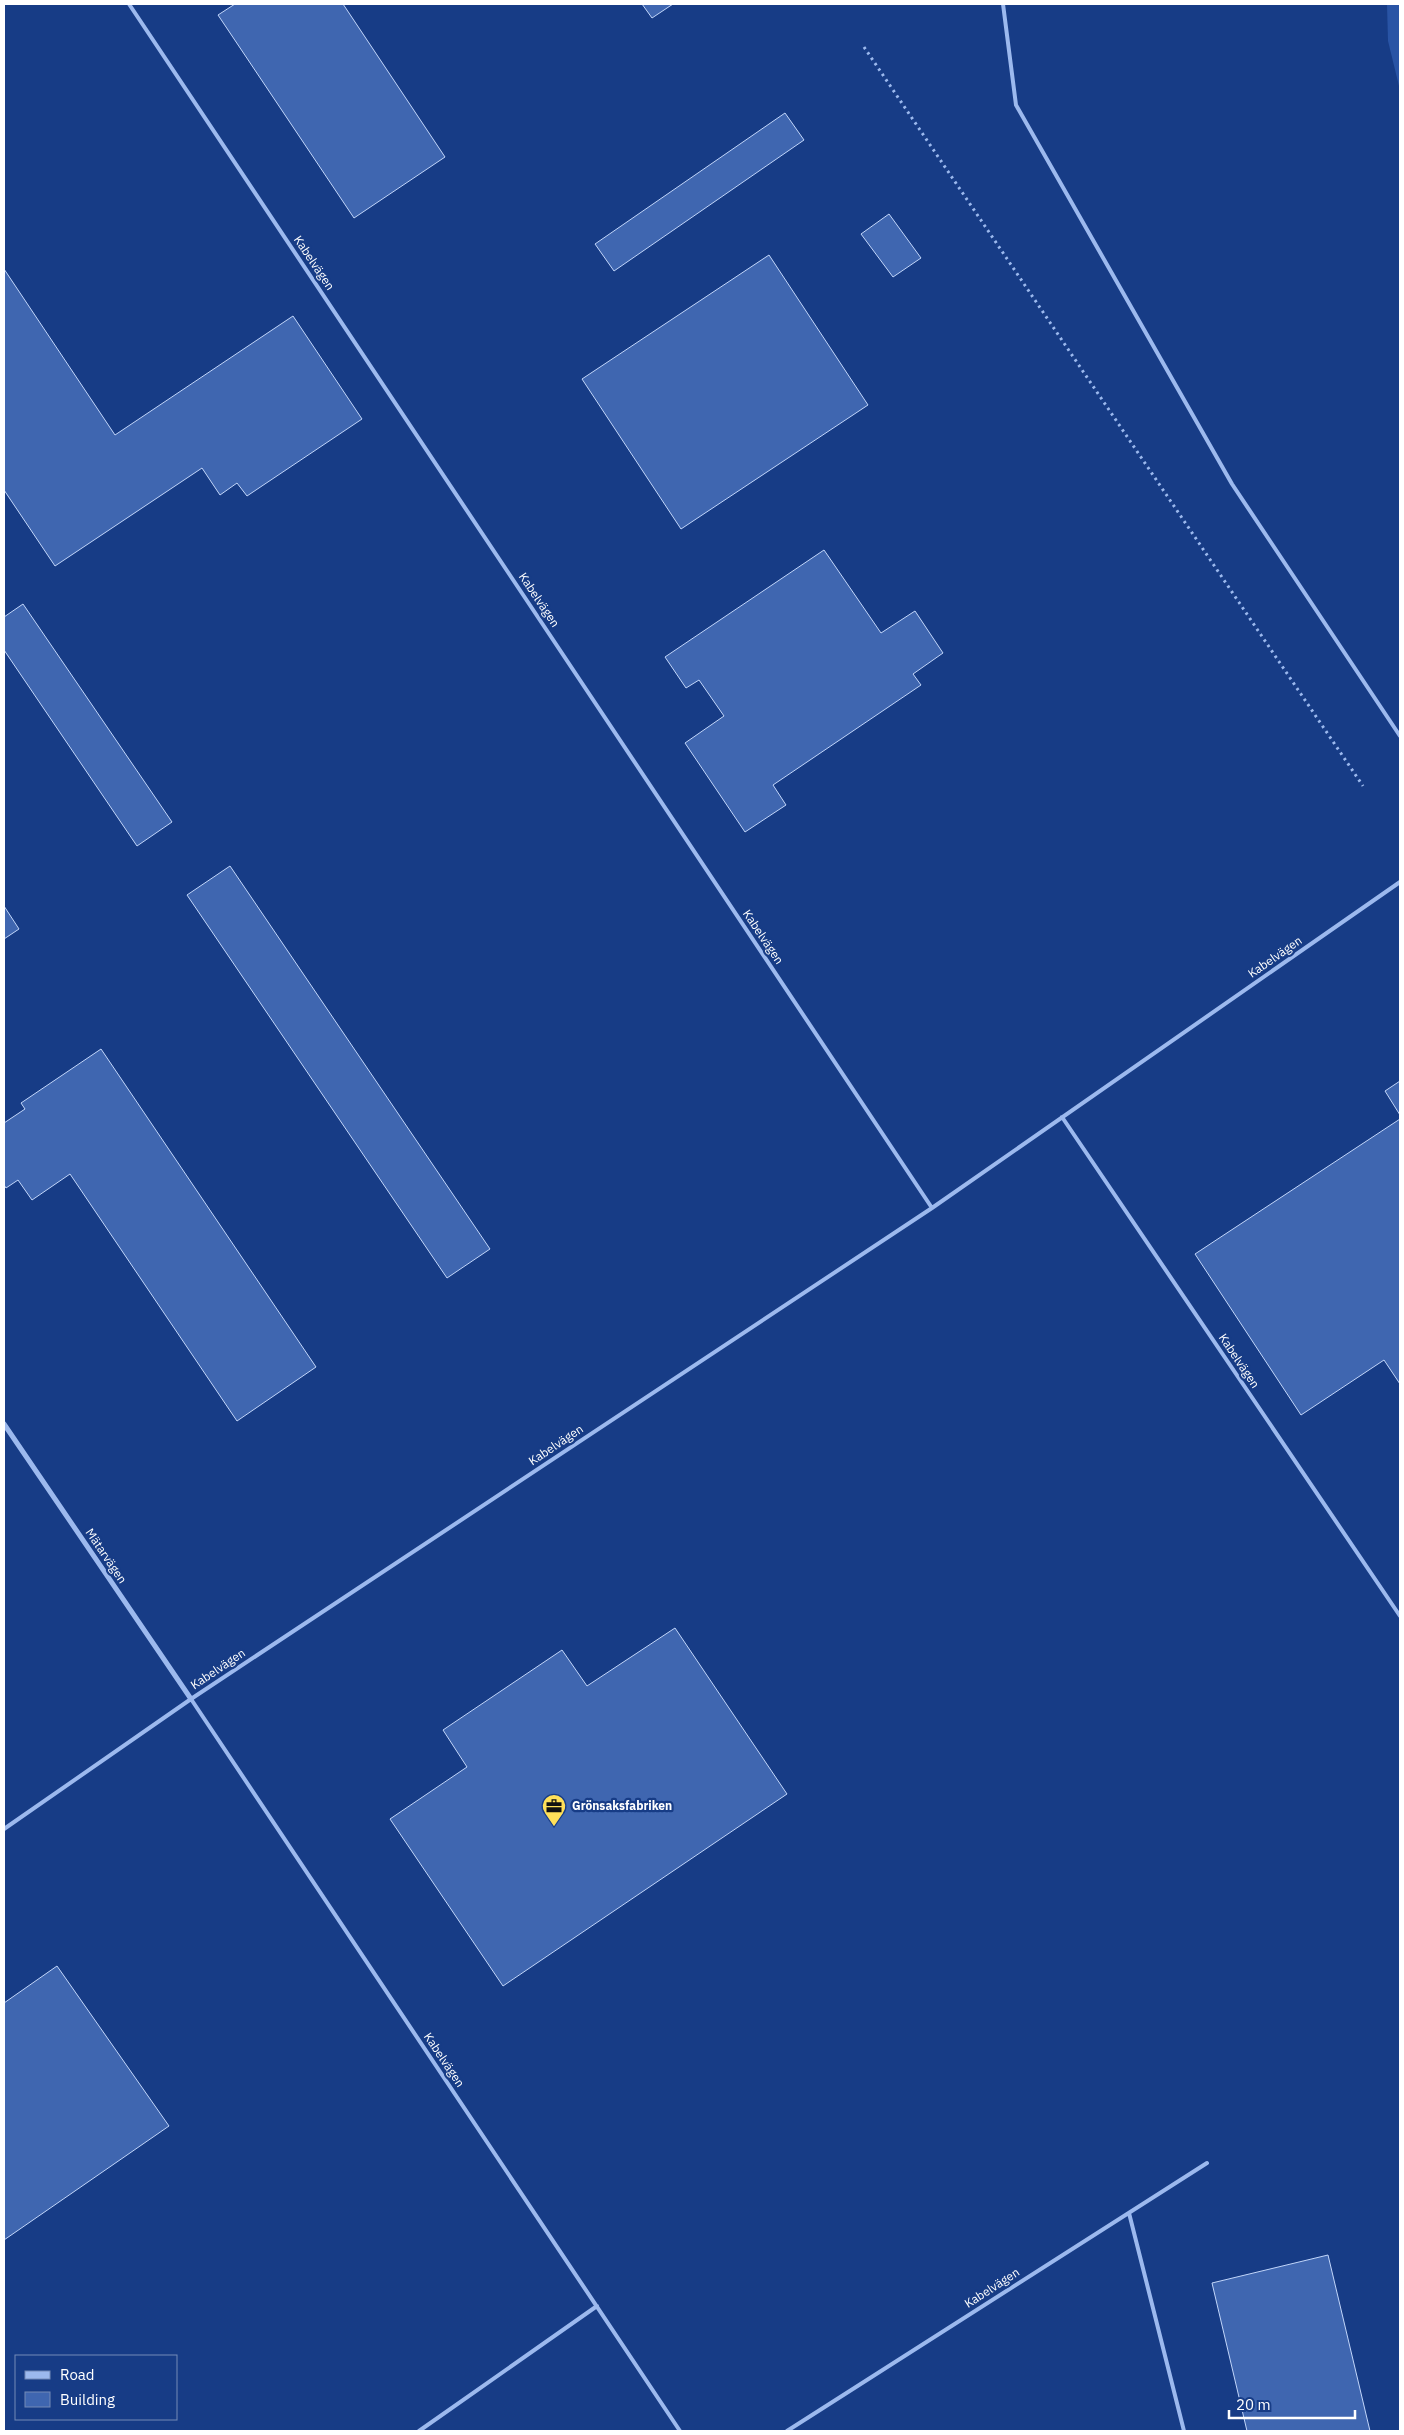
<svg xmlns="http://www.w3.org/2000/svg" width="1404" height="2435" font-family="'IBM Plex Sans',sans-serif">
<rect width="100%" height="100%" fill="#173c86"/>
<path fill="#2954a5" d="M1387,4H1400V90L1388,41Z"/>
<path fill="#3f66b0" stroke="#c2d6fa" d="M235,4H343L445,157L354,218L218,15Z
M642,4H673L652,18Z
M785,113L804,140L614,271L595,244Z
M889,214L921,258L893,277L861,234Z
M769,255L868,405L681,529L582,379Z
M4,269L115,435L293,316L362,419L247,496L237,483L220,495L202,468L55,566L4,490Z
M824,550L881,633L915,611L943,653L913,674L921,685L773,785L786,805L745,832L685,743L724,716L699,680L686,688L665,657Z
M23,604L172,822L137,846L4,650V617Z
M230,866L490,1249L447,1278L187,895Z
M4,906L19,929L4,939Z
M101,1049L316,1367L237,1421L70,1174L32,1200L18,1180L6,1188L4,1185V1123L25,1109L21,1103Z
M1400,1081V1115L1385,1091Z
M1400,1119V1384L1384,1360L1301,1415L1195,1254Z
M675,1628L787,1794L503,1986L390,1819L467,1767L443,1730L562,1650L587,1686Z
M57,1966L169,2126L4,2240V2003Z
M1328,2255L1370,2431H1247L1212,2283Z"/>
<g fill="none" stroke-linecap="round" stroke-linejoin="round">
<path stroke="#9cb9ee" stroke-width="3" stroke-dasharray="2.5 4" stroke-linecap="butt" d="M864,47L1363,786"/>
<path stroke="#9cb9ee" stroke-width="4" d="M129,4L932,1208
M1003,4L1016,105L1232,484L1400,736
M1062,1117L1400,1616
M191,1699L680,2431
M4,1829L191,1699L932,1208L1400,882
M1129,2213L1184,2431
M419,2431L597,2306
M787,2431L1207,2163"/>
<path stroke="#9cb9ee" stroke-width="5" d="M4,1424L191,1699"/>
</g>
<defs>
<g id="office-pin" transform="scale(1.25)"><path d="M0 17L-7.5 6A9.5 9.5 0 1 1 7.5 6Z" fill="#ffe059" stroke="#173c86"/><path d="M-6-3h4V-5.5h4V-3h4V5H-6ZM-1-4.5V-3h2v-1.5ZM-6 0V1H6V0Z" fill="#111"/></g>
</defs>
<g fill-rule="evenodd">
<use href="#office-pin" x="554" y="1806"/>
</g>
<g text-anchor="middle" stroke-width="4.5" stroke-linejoin="round" paint-order="stroke">
<g font-size="12" fill="#fff" stroke="#173c86">
<text transform="translate(314 263) rotate(56)" y="4">Kabelvägen</text>
<text transform="translate(539 600) rotate(56)" y="4">Kabelvägen</text>
<text transform="translate(763 937) rotate(56)" y="4">Kabelvägen</text>
<text transform="translate(1275 957) rotate(-35)" y="4">Kabelvägen</text>
<text transform="translate(1239 1361) rotate(56)" y="4">Kabelvägen</text>
<text transform="translate(556 1445) rotate(-34)" y="4">Kabelvägen</text>
<text transform="translate(106 1556) rotate(56)" y="4">Mätarvägen</text>
<text transform="translate(218 1669) rotate(-34)" y="4">Kabelvägen</text>
<text transform="translate(444 2060) rotate(56)" y="4">Kabelvägen</text>
<text transform="translate(992 2288) rotate(-33)" y="4">Kabelvägen</text>
</g>
<g font-size="12" font-weight="bold" fill="#fff" stroke="#173c86" text-anchor="start">
<text x="572" y="1810">Grönsaksfabriken</text>
</g>
</g>
<rect width="1404" height="2435" fill="none" stroke="#ffffff" stroke-width="10"/>
<rect x="15" y="2355" width="162" height="65" fill="#173c86" stroke="#748ab6"/>
<rect x="25" y="2371" width="25" height="8" fill="#9cb9ee" stroke="#748ab6"/>
<text x="60" y="2380" font-size="15" fill="#ffffff">Road</text>
<rect x="25" y="2392" width="25" height="15" fill="#3f66b0" stroke="#748ab6"/>
<text x="60" y="2405" font-size="15" fill="#ffffff">Building</text>
<path d="M1229 2410v8h126v-8" fill="none" stroke="#ffffff" stroke-width="2.5"/>
<text x="1236" y="2410" font-size="15" fill="#ffffff" stroke="#173c86" stroke-width="4" paint-order="stroke">20 m</text>
</svg>
